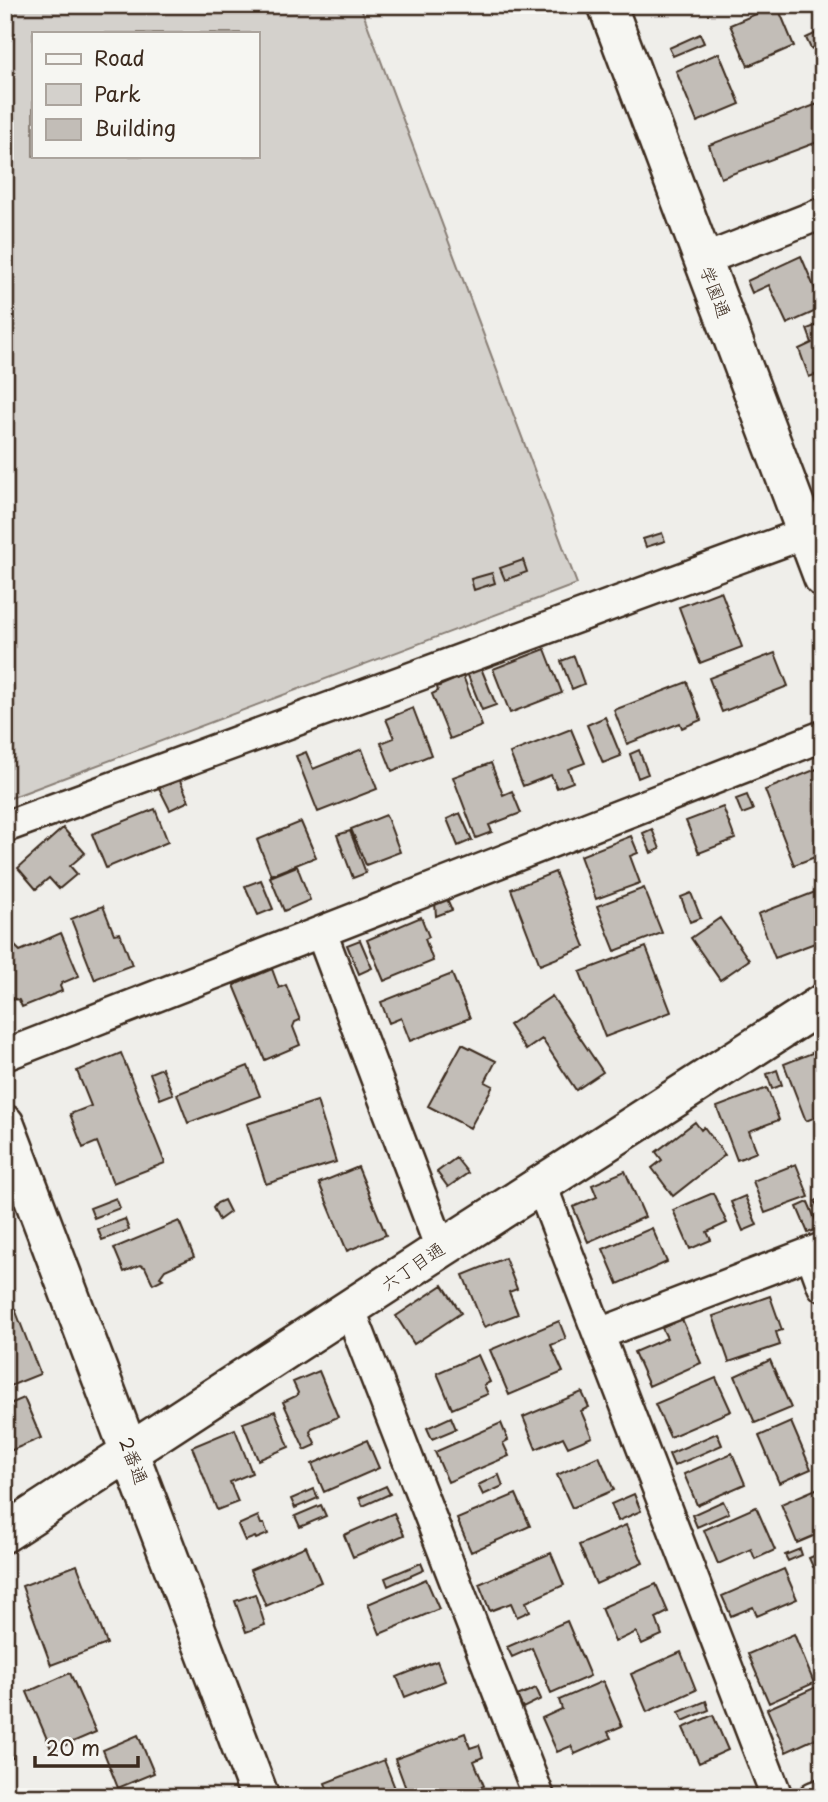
<svg xmlns="http://www.w3.org/2000/svg" width="828" height="1802" font-family="'Playpen Sans','Klee One',sans-serif">
<rect width="100%" height="100%" fill="#efeeea"/>
<filter id="ink" filterUnits="userSpaceOnUse"><feTurbulence type="fractalNoise" baseFrequency=".0143" numOctaves="2"/><feDisplacementMap in="SourceGraphic" scale="14" xChannelSelector="R" yChannelSelector="G"/><feConvolveMatrix kernelMatrix="1 2 1 2 8 2 1 2 1" color-interpolation-filters="sRGB"/></filter>
<g filter="url(#ink)">
<path fill="#d4d1cc" stroke="#887e75" stroke-width="2" fill-rule="evenodd" d="M5,5H360L577,584L5,800ZM33,33H257V156H33Z"/>
<path fill="#c2bdb7" stroke="#3b2a1e" stroke-width="2" d="M777,5L794,46L748,66L730,25Z
M823,30V43L811,49L806,38Z
M700,34L704,43L673,56L669,48Z
M719,53L740,104L697,122L676,71Z
M823,102V140L721,178L709,145Z
M801,256L823,308L787,324L769,285L752,293L747,281Z
M823,323V372L809,377L799,349L812,343L807,329Z
M662,533L665,541L646,547L643,539Z
M523,560L527,572L505,580L500,568Z
M492,573L495,583L474,590L471,579Z
M721,591L742,647L700,663L679,607Z
M545,649L562,693L510,713L493,669Z
M775,653L788,686L722,712L709,678Z
M574,656L584,684L572,689L561,661Z
M481,668L496,705L482,710L467,673Z
M463,676L482,726L450,739L432,694L438,691L437,687Z
M687,682L701,720L682,728L680,723L627,744L614,710Z
M413,708L431,755L392,771L381,743L394,738L386,719Z
M605,717L621,756L603,763L587,725Z
M571,729L585,763L568,769L573,782L557,788L551,775L523,786L510,753Z
M362,749L377,789L318,812L296,756L306,752L313,769Z
M639,750L648,774L638,778L630,754Z
M491,763L503,795L512,791L521,813L489,825L492,832L476,838L453,777Z
M819,768L823,778V854L794,865L765,790Z
M178,776L189,801L170,810L158,786Z
M747,795L753,810L742,814L736,799Z
M723,807L735,839L699,853L686,821Z
M155,809L168,842L106,868L92,834Z
M460,813L472,840L458,846L447,819Z
M386,815L400,852L366,865L351,829Z
M301,822L316,857L271,875L257,840Z
M63,828L85,853L70,866L77,874L59,889L49,878L36,889L18,868Z
M652,829L660,849L651,853L643,833Z
M350,831L366,873L353,878L337,835Z
M631,836L638,853L630,856L640,883L596,899L580,856Z
M297,866L310,900L284,911L270,877Z
M555,872L585,947L540,965L511,889Z
M261,880L273,909L258,915L245,886Z
M644,888L662,933L615,951L597,906Z
M823,889V940L775,958L758,914Z
M691,893L701,918L690,922L681,897Z
M447,899L452,910L436,916L435,903Z
M103,906L114,934L120,933L132,965L97,978L95,980L71,919Z
M421,917L429,937L425,939L433,961L384,981L367,940Z
M720,918L749,960L720,980L691,938Z
M61,933L79,976L62,983L60,986L62,991L22,1007L19,1000L15,999L7,1002L5,999V949L14,945L20,951Z
M360,940L372,968L359,974L347,945Z
M646,947L671,1012L605,1037L580,972Z
M272,969L279,988L286,985L300,1020L295,1022L293,1027L300,1045L265,1060L234,985Z
M452,974L470,1018L410,1041L401,1018L389,1023L381,1002Z
M552,996L603,1072L576,1090L542,1039L526,1050L509,1025Z
M462,1044L496,1061L485,1082L493,1086L470,1128L428,1106Z
M817,1051L823,1067V1114L806,1121L784,1064Z
M121,1053L165,1163L113,1183L97,1142L83,1148L70,1114L91,1106L77,1071Z
M248,1066L260,1096L188,1123L177,1094Z
M162,1068L173,1094L160,1099L150,1073Z
M777,1070L782,1085L772,1089L767,1074Z
M767,1088L779,1120L749,1131L757,1152L737,1160L717,1107Z
M317,1101L336,1162L266,1184L247,1124Z
M695,1122L701,1130L704,1127L725,1155L673,1196L652,1168L662,1160L656,1152Z
M456,1158L468,1173L448,1187L437,1172Z
M796,1164L809,1197L765,1213L753,1181Z
M358,1167L386,1235L347,1251L319,1183Z
M625,1171L645,1217L588,1242L573,1207L597,1197L592,1185Z
M713,1193L727,1223L707,1232L711,1240L690,1249L673,1210Z
M745,1196L757,1225L743,1231L731,1202Z
M116,1198L120,1208L94,1218L90,1208Z
M823,1198V1218L815,1201Z
M224,1200L230,1212L219,1220L213,1208L217,1203Z
M808,1202L819,1228L808,1233L797,1207Z
M125,1219L129,1230L102,1240L98,1229Z
M179,1221L194,1257L165,1270L160,1277L163,1279L153,1284L145,1267L140,1265L124,1272L114,1248Z
M652,1228L667,1262L618,1284L603,1249Z
M505,1258L517,1289L509,1292L518,1314L484,1327L463,1275Z
M443,1285L461,1313L414,1344L396,1316Z
M770,1296L782,1330L776,1332L780,1345L729,1362L713,1316Z
M15,1309L40,1374L5,1388V1313Z
M682,1319L701,1363L649,1386L634,1352L667,1338L662,1328Z
M559,1321L566,1339L551,1345L563,1372L509,1395L490,1350Z
M478,1355L490,1382L484,1385L488,1394L452,1409L437,1373Z
M770,1360L791,1408L755,1423L735,1376Z
M319,1371L338,1417L312,1428L310,1432L316,1445L305,1450L283,1402L296,1396L298,1393L293,1382Z
M716,1378L731,1411L670,1437L655,1404Z
M582,1392L589,1407L581,1411L592,1437L568,1447L563,1437L536,1449L523,1417Z
M24,1398L41,1438L5,1453V1406Z
M275,1411L289,1447L258,1460L243,1423Z
M451,1417L456,1429L432,1439L427,1428Z
M791,1422L811,1469L779,1483L759,1436Z
M501,1423L508,1440L503,1443L509,1456L448,1482L435,1452Z
M235,1429L252,1473L230,1482L238,1502L217,1510L192,1447Z
M717,1433L722,1445L674,1466L669,1454Z
M367,1440L379,1468L324,1492L312,1464Z
M732,1453L745,1484L697,1505L684,1474Z
M599,1456L614,1490L572,1508L557,1475Z
M499,1475L503,1486L483,1495L478,1485Z
M386,1486L390,1494L363,1506L359,1498Z
M823,1486V1517L820,1518L823,1524V1532L797,1543L781,1504Z
M314,1489L318,1498L295,1508L291,1499Z
M516,1494L530,1526L471,1552L457,1519Z
M634,1494L641,1511L618,1521L611,1504Z
M723,1501L729,1513L697,1527L692,1515Z
M321,1505L326,1516L300,1527L295,1516Z
M756,1507L775,1550L755,1559L751,1549L718,1564L704,1530Z
M394,1513L404,1535L353,1557L344,1535Z
M258,1516L261,1524H264L268,1534L256,1539L255,1537L245,1541L238,1525Z
M626,1525L643,1563L596,1584L579,1545Z
M306,1546L321,1582L266,1606L250,1570Z
M800,1549L802,1555L788,1561L785,1555Z
M823,1552V1562L813,1567L809,1558Z
M551,1553L564,1585L526,1602L530,1611L517,1617L511,1603L490,1611L479,1584Z
M421,1563L424,1570L388,1586L385,1578Z
M77,1565L107,1644L51,1665L22,1586Z
M784,1569L797,1599L757,1616L753,1607L731,1616L722,1596Z
M426,1579L439,1609L380,1634L368,1604Z
M656,1584L668,1612L656,1618L662,1635L642,1644L636,1632L615,1642L601,1608Z
M255,1594L265,1625L246,1632L235,1601Z
M567,1621L590,1676L551,1693L532,1648L512,1657L507,1647Z
M794,1634L814,1683L769,1703L748,1654Z
M681,1652L696,1690L647,1712L631,1674Z
M437,1661L445,1681L405,1697L397,1677Z
M70,1673L96,1732L52,1751L27,1692Z
M603,1681L622,1726L608,1732L611,1738L575,1754L571,1746L557,1752L542,1718L562,1709L559,1700Z
M823,1684V1735L786,1752L767,1709Z
M536,1688L541,1699L523,1708L517,1696Z
M706,1701L709,1710L683,1721L679,1712Z
M713,1715L728,1750L699,1763L683,1728Z
M465,1733L470,1748L479,1745L483,1757L474,1761L484,1786L455,1796L453,1792L440,1797H409L395,1759Z
M138,1735L154,1773L118,1788L103,1750Z
M5,1738L13,1758L5,1760Z
M384,1760L398,1796L330,1797L325,1783Z"/>
<g fill="none" stroke-linecap="round" stroke-linejoin="round">
<g stroke="#3b2a1e" stroke-width="35">
<path id="minor" d="M703,260L823,213
M5,827L806,533
M321,932L441,1249
M5,1055L823,736
M541,1185L777,1797
M811,1253L823,1286
M350,1310L539,1797
M599,1334L823,1248
M814,1797L823,1794"/>
</g>
<g stroke="#3b2a1e" stroke-width="42">
<path id="tertiary" d="M607,5L823,578
M5,1124L260,1797
M5,1533L441,1249L823,1003"/>
</g>
<use href="#minor" stroke="#f6f6f2" stroke-width="30"/>
<use href="#tertiary" stroke="#f6f6f2" stroke-width="37"/>
</g>
</g>
<g text-anchor="middle" stroke-width="7" stroke-linejoin="round" paint-order="stroke">
<g font-size="18" fill="#3b2a1e" stroke="#f6f6f2">
<text transform="translate(715 292) rotate(69)" y="6">学園通</text>
<text transform="translate(413 1267) rotate(-34)" y="6">六丁目通</text>
<text transform="translate(133 1461) rotate(69)" y="6">2番通</text>
</g>
</g>
<rect width="828" height="1802" fill="none" stroke="#f6f6f2" stroke-width="28"/>
<rect x="14" y="14" width="800" height="1774" fill="none" stroke="#3b2a1e" stroke-width="2.5" filter="url(#ink)"/>
<rect x="32" y="32" width="228" height="126" fill="#f6f6f2" stroke="#aba49d" stroke-width="2"/>
<rect x="46" y="54" width="35" height="10" fill="#f6f6f2" stroke="#aba49d" stroke-width="2"/>
<text x="94" y="66" font-size="21" fill="#3b2a1e">Road</text>
<rect x="46" y="84" width="35" height="21" fill="#d4d1cc" stroke="#aba49d" stroke-width="2"/>
<text x="94" y="102" font-size="21" fill="#3b2a1e">Park</text>
<rect x="46" y="119" width="35" height="21" fill="#c2bdb7" stroke="#aba49d" stroke-width="2"/>
<text x="94" y="136" font-size="21" fill="#3b2a1e">Building</text>
<path d="M35 1756v10h103v-10" fill="none" stroke="#3b2a1e" stroke-width="3.5"/>
<text x="46" y="1756" font-size="21" fill="#3b2a1e" stroke="#f6f6f2" stroke-width="5" paint-order="stroke">20 m</text>
</svg>
